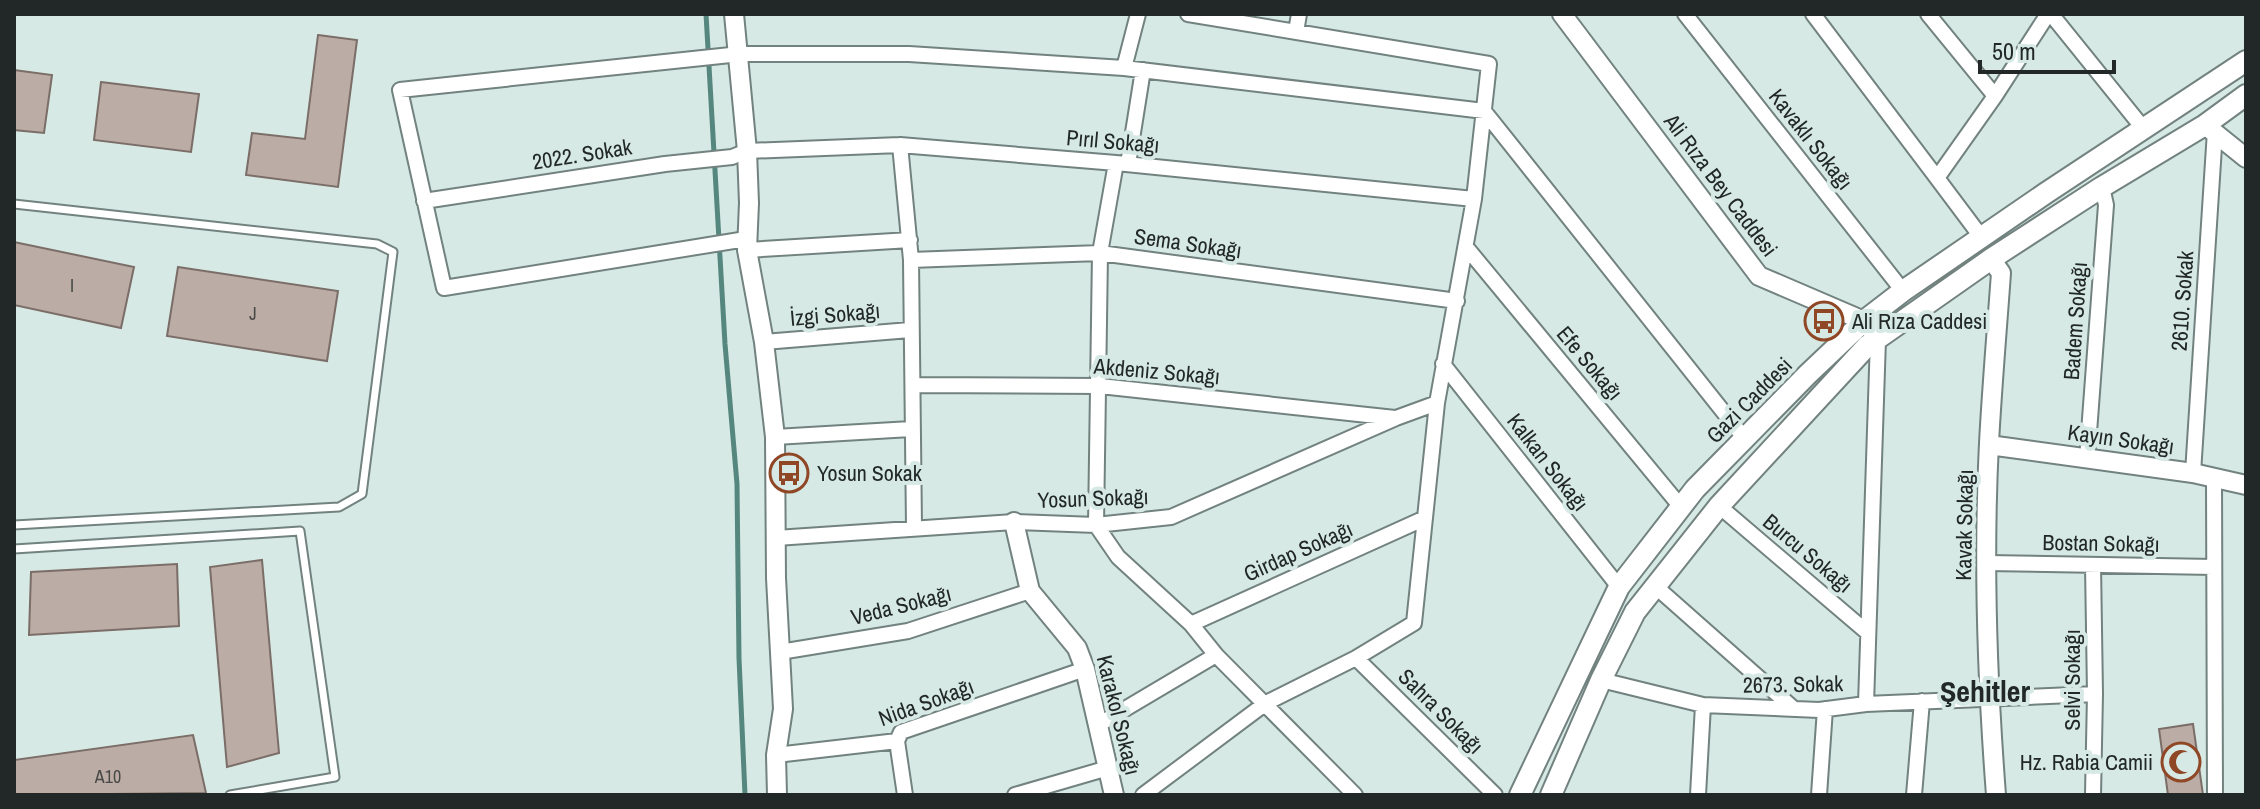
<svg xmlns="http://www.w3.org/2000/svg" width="2260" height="809" font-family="'Archivo Narrow',sans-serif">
<rect width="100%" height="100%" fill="#d6e9e5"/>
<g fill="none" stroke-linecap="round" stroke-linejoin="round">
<path stroke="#56877e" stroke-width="5" d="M706,14L725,344L737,484L739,658L745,795"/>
</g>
<path fill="#bbaca5" stroke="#7b6d67" stroke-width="2" d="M318,35L357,40L338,187L246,175L252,133L305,139Z
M14,70L52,75L44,133L14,130Z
M101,82L199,94L191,152L94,140Z
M14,242L134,267L121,328L14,305Z
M178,267L338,291L327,361L167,336Z
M262,560L279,753L227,767L210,567Z
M177,564L179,626L29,635L31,572Z
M2193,724L2203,795H2168L2159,729Z
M193,735L206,793L14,795V760Z"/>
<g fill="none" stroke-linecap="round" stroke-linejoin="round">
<g stroke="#72827f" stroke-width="11">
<path id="service" d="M14,204L377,244L393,252L362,494L339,507L14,525
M14,549L300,531L335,777L230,795"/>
</g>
<g stroke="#72827f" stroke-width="18">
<path id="minor" d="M1685,14L1903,291
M1813,14L1937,178
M1928,14L1995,96
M2051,14L2143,128
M1296,32L1299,14
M1124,68L1138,14
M900,145L911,260L914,527
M1116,163L1100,253L1096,525L1118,557L1191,624L1216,655L1355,795
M1128,164L1143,70
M424,201L665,164L732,157L747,151L900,145L1116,163L1474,199
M1982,238L1937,178L1995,96L2048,14
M746,239L444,288L400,90L740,54H909L1124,68L1484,111L1745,439
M1466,247L1681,507
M747,250L910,240
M911,260L1100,253L1457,301
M764,342L910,330
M1443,364L1619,587
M913,385L1100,386L1395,418
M775,437L911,429
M2087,459L2106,205L2102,187
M2193,473L2215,131
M2214,479L2215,795
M1719,506L1868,633
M776,538L1014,522L1096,525L1171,517L1396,418L1437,403
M1987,563L2214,567
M2093,565L2095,694L2093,795
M1655,586L1794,709
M1191,624L1423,519
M780,652L908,631L1030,591
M1356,658L1495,795
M1601,680L1703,705L1819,710L1866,704L2095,694
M1866,704L1878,339
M1098,725L1216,655
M897,741L905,795
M776,755L897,741L901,732L1085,669
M1015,795L1108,768
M1143,795L1266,703L1356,658L1414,623L1437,403L1474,199L1489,64L1188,14
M1698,795L1703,705
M1819,795L1825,709
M1914,795L1922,701"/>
</g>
<g stroke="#72827f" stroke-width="22">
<path id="tertiary" d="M734,14L747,151L749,203L747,250L764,342L775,437L776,578L783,709L776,755L777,795
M1562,14L1759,276L1864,321L1871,330
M2205,125L2246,158
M1991,259L2001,273C1997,329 1992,386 1989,443C1983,560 1987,678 1996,795
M1989,445L2193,473L2246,485
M1014,522L1030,591L1077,648L1085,669L1114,795"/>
</g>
<g stroke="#72827f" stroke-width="24">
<path id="secondary" d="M1520,795L1619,587L1695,489L1808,374L1864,321L1903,291L2046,193L2246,61
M1551,795L1601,680L1635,612L1719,506L1867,346L1991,259L2102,187L2205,125L2246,95"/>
</g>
<use href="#service" stroke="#fff" stroke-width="7"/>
<use href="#minor" stroke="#fff" stroke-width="14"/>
<use href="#tertiary" stroke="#fff" stroke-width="18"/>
<use href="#secondary" stroke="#fff" stroke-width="20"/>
</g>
<defs>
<g id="bus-ring" transform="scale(2)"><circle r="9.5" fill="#d6e9e5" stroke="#8f4726" stroke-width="1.5"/><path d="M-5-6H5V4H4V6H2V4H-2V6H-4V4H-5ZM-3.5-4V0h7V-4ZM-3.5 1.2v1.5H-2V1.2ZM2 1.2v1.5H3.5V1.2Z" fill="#8f4726"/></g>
<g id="mosque-ring" transform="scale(2)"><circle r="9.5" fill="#d6e9e5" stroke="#8f4726" stroke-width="1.5"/><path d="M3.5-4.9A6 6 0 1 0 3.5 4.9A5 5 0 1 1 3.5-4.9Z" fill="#8f4726"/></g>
</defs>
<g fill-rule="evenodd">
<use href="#bus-ring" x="1824" y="321"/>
<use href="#bus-ring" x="789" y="473"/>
<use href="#mosque-ring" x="2181" y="762"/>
</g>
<g text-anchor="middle" stroke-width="8" stroke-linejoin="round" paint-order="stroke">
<g font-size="18" fill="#484946">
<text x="72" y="292">I</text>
<text x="253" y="320">J</text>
<text x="108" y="783">A10</text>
</g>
<g font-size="22" fill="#212827" stroke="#d6e9e5">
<text transform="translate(1811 139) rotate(52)" y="8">Kavaklı Sokağı</text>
<text transform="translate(1113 141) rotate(5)" y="8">Pırıl Sokağı</text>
<text transform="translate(582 154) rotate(-9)" y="8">2022. Sokak</text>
<text transform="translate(1721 185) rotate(53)" y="8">Ali Rıza Bey Caddesi</text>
<text transform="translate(1188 243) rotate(8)" y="8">Sema Sokağı</text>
<text transform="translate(2182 301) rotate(-86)" y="8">2610. Sokak</text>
<text transform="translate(835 314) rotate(-5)" y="8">İzgi Sokağı</text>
<text transform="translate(2075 321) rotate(-86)" y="8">Badem Sokağı</text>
<text transform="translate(1590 363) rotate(50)" y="8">Efe Sokağı</text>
<text transform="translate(1157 371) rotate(5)" y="8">Akdeniz Sokağı</text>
<text transform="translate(1749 400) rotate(-45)" y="8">Gazi Caddesi</text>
<text transform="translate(2121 439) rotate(8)" y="8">Kayın Sokağı</text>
<text transform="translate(1548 462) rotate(52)" y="8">Kalkan Sokağı</text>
<text transform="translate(1093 498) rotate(-2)" y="8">Yosun Sokağı</text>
<text transform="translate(1964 525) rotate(-89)" y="8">Kavak Sokağı</text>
<text transform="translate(2101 543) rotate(1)" y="8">Bostan Sokağı</text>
<text transform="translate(1298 551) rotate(-24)" y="8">Girdap Sokağı</text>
<text transform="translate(1808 553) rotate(40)" y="8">Burcu Sokağı</text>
<text transform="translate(901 605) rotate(-14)" y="8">Veda Sokağı</text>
<text transform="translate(2072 680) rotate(-90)" y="8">Selvi Sokağı</text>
<text transform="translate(1793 684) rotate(-1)" y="8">2673. Sokak</text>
<text transform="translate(926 702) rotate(-20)" y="8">Nida Sokağı</text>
<text transform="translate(1441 711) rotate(45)" y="8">Sahra Sokağı</text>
<text transform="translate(1119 715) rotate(76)" y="8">Karakol Sokağı</text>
</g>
<g font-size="22" fill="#212827" stroke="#d6e9e5" text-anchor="start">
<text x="1852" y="329">Ali Rıza Caddesi</text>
<text x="817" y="481">Yosun Sokak</text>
<text x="2153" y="770" text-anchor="end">Hz. Rabia Camii</text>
</g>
<g font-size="30" font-weight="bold" fill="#212827" stroke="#d6e9e5">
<text x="1985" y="702">Şehitler</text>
</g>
</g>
<rect width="2260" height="809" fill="none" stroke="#212827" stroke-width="32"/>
<path d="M1980 60v12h134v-12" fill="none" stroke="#212827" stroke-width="4"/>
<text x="1992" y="60" font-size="24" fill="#212827" stroke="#d6e9e5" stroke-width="6" paint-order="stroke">50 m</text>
</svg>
